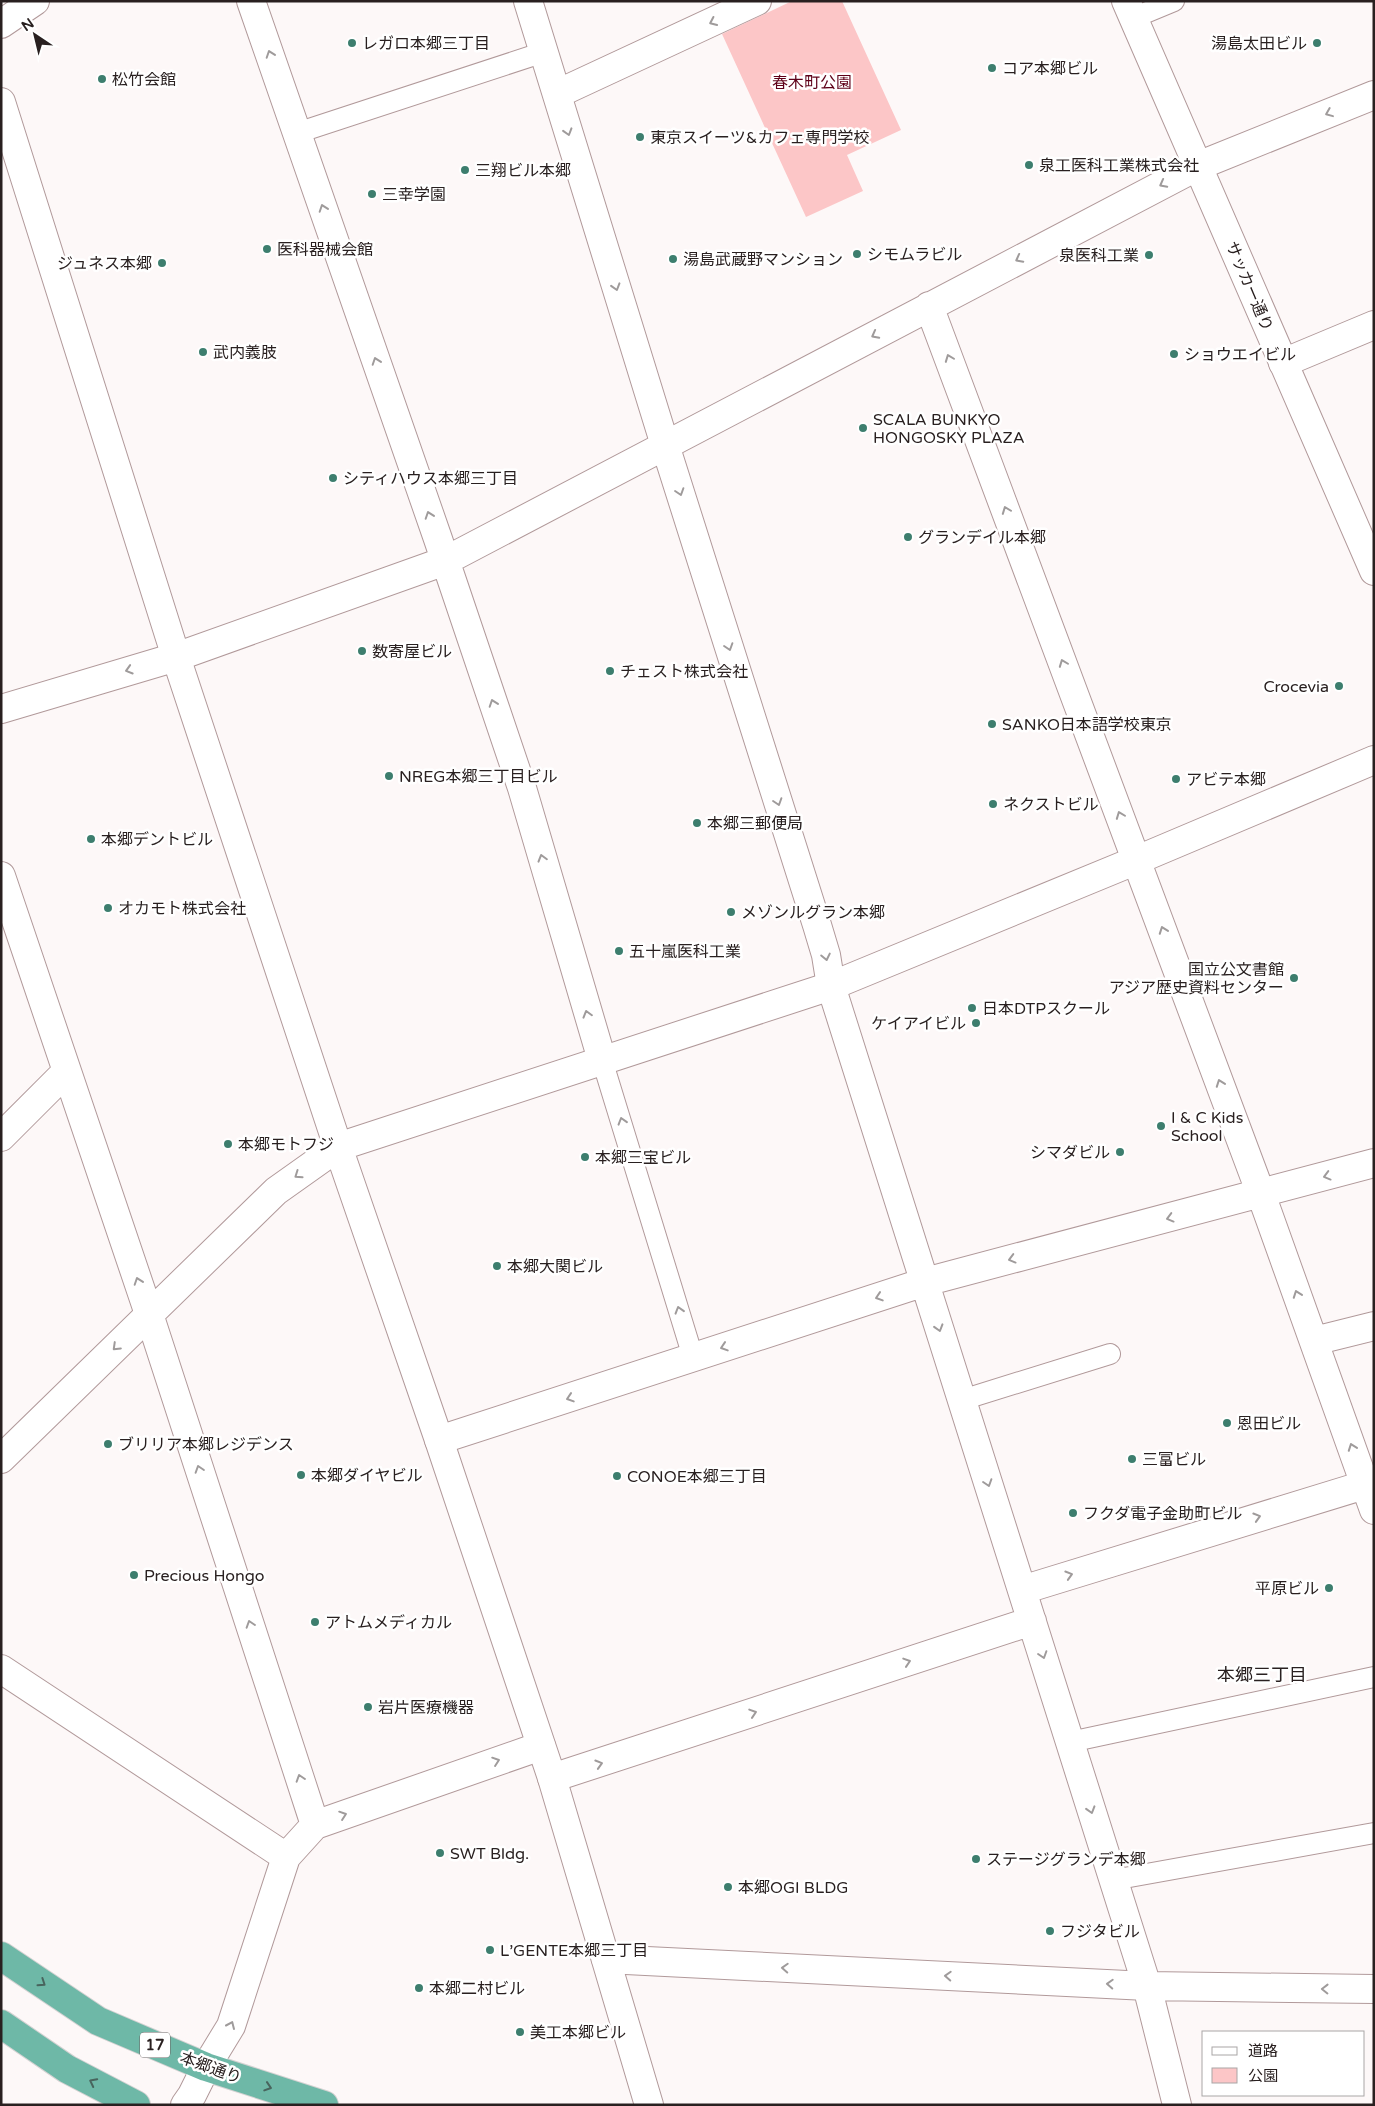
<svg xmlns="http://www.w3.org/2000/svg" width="1375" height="2106" font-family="'Varela Round','Noto Sans JP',sans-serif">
<rect width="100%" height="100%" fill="#fdf8f8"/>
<path fill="#fcc6c7" d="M792,1H842L901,130L847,155L863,191L806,217L722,34Z"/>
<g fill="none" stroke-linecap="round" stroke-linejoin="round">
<g stroke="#b1999a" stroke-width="22">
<path id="service" d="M1133,18L1174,1
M297,133L544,52
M602,1060L693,1357
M962,1400L1110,1354
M1070,1742L1374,1677
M1113,1880L1374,1833"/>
</g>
<g stroke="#b1999a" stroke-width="30">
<path id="minor" d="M251,1L438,539L522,788L602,1060
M528,1L665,445L817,925L826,955L831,986L1147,1986L1177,2105
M557,94L757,1
M929,306L1261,1194L1374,1510
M1283,363L1374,325
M1,709L176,657L445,561L1198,166L1374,95
M1,876L149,1314L315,1825
M1,1137L66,1072
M1314,1341L1374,1326
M439,1440L925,1282L1374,1163
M1,1459L276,1191L338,1147
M1022,1590L1374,1482
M1,1669L286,1857
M552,1778L1032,1621
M606,1959L1147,1986L1374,1989
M206,2067L231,2026L286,1857L315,1825L541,1746"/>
</g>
<g stroke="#b1999a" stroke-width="30">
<path id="tertiary" d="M1126,1L1374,571
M1,102L176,657L338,1147L439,1440L552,1778L649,2105
M338,1147L831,986L1137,860L1374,760
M185,2105L192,2095L206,2067"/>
</g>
<g stroke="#b1999a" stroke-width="30">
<path id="secondary" d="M1,24L35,1"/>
</g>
<g stroke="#d4d2d2" stroke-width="30">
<path id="trunk" d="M1,1956L98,2021L206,2067L324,2105
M1,2024L67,2069L136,2105"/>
</g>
<use href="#service" stroke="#fff" stroke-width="20"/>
<use href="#minor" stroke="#fff" stroke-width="28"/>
<use href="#tertiary" stroke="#fff" stroke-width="28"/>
<use href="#secondary" stroke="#fff" stroke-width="28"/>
<use href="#trunk" stroke="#6eb8a7" stroke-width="28"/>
</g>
<defs><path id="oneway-chevron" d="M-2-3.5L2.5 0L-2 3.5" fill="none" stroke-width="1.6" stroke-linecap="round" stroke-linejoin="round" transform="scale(1.25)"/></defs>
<g stroke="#9f9b9b">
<use href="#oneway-chevron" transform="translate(713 22) rotate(155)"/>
<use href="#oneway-chevron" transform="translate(270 54) rotate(-109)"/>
<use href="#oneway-chevron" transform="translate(1329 113) rotate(158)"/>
<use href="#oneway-chevron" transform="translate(568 132) rotate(73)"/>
<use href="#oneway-chevron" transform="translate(1163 184) rotate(152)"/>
<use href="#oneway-chevron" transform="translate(323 208) rotate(-109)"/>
<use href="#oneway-chevron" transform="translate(1019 259) rotate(152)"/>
<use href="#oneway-chevron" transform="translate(616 287) rotate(73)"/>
<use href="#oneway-chevron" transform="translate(875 335) rotate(152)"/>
<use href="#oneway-chevron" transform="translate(949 358) rotate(-111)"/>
<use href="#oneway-chevron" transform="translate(376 361) rotate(-109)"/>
<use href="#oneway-chevron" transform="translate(680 492) rotate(72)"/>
<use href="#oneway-chevron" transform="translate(1006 510) rotate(-111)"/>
<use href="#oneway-chevron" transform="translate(429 515) rotate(-109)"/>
<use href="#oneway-chevron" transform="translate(729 647) rotate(72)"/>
<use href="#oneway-chevron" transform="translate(1063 663) rotate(-111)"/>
<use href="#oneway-chevron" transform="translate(129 670) rotate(163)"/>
<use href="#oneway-chevron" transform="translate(493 703) rotate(-109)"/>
<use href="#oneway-chevron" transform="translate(778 802) rotate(72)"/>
<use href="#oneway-chevron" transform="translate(1120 815) rotate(-111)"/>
<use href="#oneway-chevron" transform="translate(542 858) rotate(-106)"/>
<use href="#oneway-chevron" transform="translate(1163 930) rotate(-110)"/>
<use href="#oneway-chevron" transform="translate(826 957) rotate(78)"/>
<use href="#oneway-chevron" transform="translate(587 1014) rotate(-106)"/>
<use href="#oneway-chevron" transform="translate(1220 1083) rotate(-110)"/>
<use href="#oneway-chevron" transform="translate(622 1121) rotate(-107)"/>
<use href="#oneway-chevron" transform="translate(298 1175) rotate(145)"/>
<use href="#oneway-chevron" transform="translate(1327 1176) rotate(165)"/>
<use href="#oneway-chevron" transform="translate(1170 1218) rotate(165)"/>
<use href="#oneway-chevron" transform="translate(1012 1259) rotate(165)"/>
<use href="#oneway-chevron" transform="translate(138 1281) rotate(-109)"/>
<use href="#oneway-chevron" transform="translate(1297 1294) rotate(-110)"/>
<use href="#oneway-chevron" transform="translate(879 1297) rotate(162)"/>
<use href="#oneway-chevron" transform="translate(679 1310) rotate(-107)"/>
<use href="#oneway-chevron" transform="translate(939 1328) rotate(73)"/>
<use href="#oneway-chevron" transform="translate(116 1347) rotate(136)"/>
<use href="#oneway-chevron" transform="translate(724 1347) rotate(162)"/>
<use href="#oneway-chevron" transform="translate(570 1398) rotate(162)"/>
<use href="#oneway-chevron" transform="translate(1352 1447) rotate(-110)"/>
<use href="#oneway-chevron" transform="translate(199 1469) rotate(-108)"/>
<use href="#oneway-chevron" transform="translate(988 1483) rotate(72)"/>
<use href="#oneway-chevron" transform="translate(1257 1517) rotate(-17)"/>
<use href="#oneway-chevron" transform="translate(1069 1575) rotate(-17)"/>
<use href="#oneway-chevron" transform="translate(250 1624) rotate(-108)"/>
<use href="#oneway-chevron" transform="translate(1043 1655) rotate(72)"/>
<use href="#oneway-chevron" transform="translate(907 1662) rotate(-18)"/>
<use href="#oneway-chevron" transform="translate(753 1713) rotate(-18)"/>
<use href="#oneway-chevron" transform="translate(496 1761) rotate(-19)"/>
<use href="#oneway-chevron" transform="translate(599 1764) rotate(-17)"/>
<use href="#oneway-chevron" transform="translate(300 1778) rotate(-108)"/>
<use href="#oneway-chevron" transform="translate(1091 1810) rotate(73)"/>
<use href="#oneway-chevron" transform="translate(343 1815) rotate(-19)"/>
<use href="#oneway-chevron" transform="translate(785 1968) rotate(-177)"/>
<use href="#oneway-chevron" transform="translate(948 1976) rotate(-177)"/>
<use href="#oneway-chevron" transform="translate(1110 1984) rotate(-177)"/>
<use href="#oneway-chevron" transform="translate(1325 1989) rotate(-179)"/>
<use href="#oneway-chevron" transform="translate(231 2025) rotate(-66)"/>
</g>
<g stroke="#48645d">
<use href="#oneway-chevron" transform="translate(42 1983) rotate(34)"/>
<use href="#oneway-chevron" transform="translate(93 2082) rotate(-153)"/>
<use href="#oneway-chevron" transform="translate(268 2087) rotate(18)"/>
</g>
<g fill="#3d7e6e" stroke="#fff" stroke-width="2">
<circle cx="352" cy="43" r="5"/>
<circle cx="1317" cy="43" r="5"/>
<circle cx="992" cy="68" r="5"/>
<circle cx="102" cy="79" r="5"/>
<circle cx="640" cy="137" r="5"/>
<circle cx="1029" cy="165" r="5"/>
<circle cx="465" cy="170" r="5"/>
<circle cx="372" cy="194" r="5"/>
<circle cx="267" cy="249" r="5"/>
<circle cx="857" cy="254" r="5"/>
<circle cx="1149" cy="255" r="5"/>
<circle cx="673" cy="259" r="5"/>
<circle cx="162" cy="263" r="5"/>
<circle cx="203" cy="352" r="5"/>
<circle cx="1174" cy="354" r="5"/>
<circle cx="863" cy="428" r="5"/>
<circle cx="333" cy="478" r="5"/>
<circle cx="908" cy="537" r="5"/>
<circle cx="362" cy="651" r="5"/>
<circle cx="610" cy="671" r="5"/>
<circle cx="1339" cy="686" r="5"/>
<circle cx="992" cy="724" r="5"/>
<circle cx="389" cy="776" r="5"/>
<circle cx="1176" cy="779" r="5"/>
<circle cx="993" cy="804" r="5"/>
<circle cx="697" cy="823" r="5"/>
<circle cx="91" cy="839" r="5"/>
<circle cx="108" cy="908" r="5"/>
<circle cx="731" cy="912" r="5"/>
<circle cx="619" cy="951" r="5"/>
<circle cx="1294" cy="978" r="5"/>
<circle cx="972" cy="1008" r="5"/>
<circle cx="976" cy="1023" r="5"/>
<circle cx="1161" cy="1126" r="5"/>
<circle cx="228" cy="1144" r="5"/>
<circle cx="1120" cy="1152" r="5"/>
<circle cx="585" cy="1157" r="5"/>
<circle cx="497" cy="1266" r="5"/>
<circle cx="1227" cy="1423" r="5"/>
<circle cx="108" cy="1444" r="5"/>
<circle cx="1132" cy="1459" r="5"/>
<circle cx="301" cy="1475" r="5"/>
<circle cx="617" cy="1476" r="5"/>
<circle cx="1073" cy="1513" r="5"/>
<circle cx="134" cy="1575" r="5"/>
<circle cx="1329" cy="1588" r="5"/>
<circle cx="315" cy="1622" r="5"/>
<circle cx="368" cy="1707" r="5"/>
<circle cx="440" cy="1853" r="5"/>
<circle cx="976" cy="1859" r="5"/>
<circle cx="728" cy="1887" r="5"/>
<circle cx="1050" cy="1931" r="5"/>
<circle cx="490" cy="1950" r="5"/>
<circle cx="419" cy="1988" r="5"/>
<circle cx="520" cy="2032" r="5"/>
</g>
<g text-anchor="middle" stroke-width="5" stroke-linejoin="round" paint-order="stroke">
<rect fill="#fff" stroke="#696363" stroke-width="1" x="140" y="2032.5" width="30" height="25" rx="4"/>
<g font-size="15" font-weight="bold" fill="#292020">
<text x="155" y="2050">17</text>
</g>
<g font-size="16" fill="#292020" stroke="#fff" text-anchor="start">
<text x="362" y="49">レガロ本郷三丁目</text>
<text x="1307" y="49" text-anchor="end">湯島太田ビル</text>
<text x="1002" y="74">コア本郷ビル</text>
<text x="112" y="85">松竹会館</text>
<text x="650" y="143">東京スイーツ&amp;カフェ専門学校</text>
<text x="1039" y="171">泉工医科工業株式会社</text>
<text x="475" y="176">三翔ビル本郷</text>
<text x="382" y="200">三幸学園</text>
<text x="277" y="255">医科器械会館</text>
<text x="867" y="260">シモムラビル</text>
<text x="1139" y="261" text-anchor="end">泉医科工業</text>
<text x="683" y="265">湯島武蔵野マンション</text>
<text x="152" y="269" text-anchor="end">ジュネス本郷</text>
<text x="213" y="358">武内義肢</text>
<text x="1184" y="360">ショウエイビル</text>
<text x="873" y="425">SCALA BUNKYO<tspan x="873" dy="18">HONGOSKY PLAZA</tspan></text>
<text x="343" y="484">シティハウス本郷三丁目</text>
<text x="918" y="543">グランデイル本郷</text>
<text x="372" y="657">数寄屋ビル</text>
<text x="620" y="677">チェスト株式会社</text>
<text x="1329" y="692" text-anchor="end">Crocevia</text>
<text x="1002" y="730">SANKO日本語学校東京</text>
<text x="399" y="782">NREG本郷三丁目ビル</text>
<text x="1186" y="785">アビテ本郷</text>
<text x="1003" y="810">ネクストビル</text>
<text x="707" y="829">本郷三郵便局</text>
<text x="101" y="845">本郷デントビル</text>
<text x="118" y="914">オカモト株式会社</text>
<text x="741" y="918">メゾンルグラン本郷</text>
<text x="629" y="957">五十嵐医科工業</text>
<text x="1284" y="975" text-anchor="end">国立公文書館<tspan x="1284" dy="18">アジア歴史資料センター</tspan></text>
<text x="982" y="1014">日本DTPスクール</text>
<text x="966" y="1029" text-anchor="end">ケイアイビル</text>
<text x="1171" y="1123">I &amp; C Kids<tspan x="1171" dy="18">School</tspan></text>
<text x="238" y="1150">本郷モトフジ</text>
<text x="1110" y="1158" text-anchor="end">シマダビル</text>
<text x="595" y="1163">本郷三宝ビル</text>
<text x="507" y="1272">本郷大関ビル</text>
<text x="1237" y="1429">恩田ビル</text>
<text x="118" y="1450">ブリリア本郷レジデンス</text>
<text x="1142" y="1465">三富ビル</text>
<text x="311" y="1481">本郷ダイヤビル</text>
<text x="627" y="1482">CONOE本郷三丁目</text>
<text x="1083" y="1519">フクダ電子金助町ビル</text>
<text x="144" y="1581">Precious Hongo</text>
<text x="1319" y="1594" text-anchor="end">平原ビル</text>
<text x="325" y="1628">アトムメディカル</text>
<text x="378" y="1713">岩片医療機器</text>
<text x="450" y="1859">SWT Bldg.</text>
<text x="986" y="1865">ステージグランデ本郷</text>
<text x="738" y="1893">本郷OGI BLDG</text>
<text x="1060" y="1937">フジタビル</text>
<text x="500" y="1956">L’GENTE本郷三丁目</text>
<text x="429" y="1994">本郷二村ビル</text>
<text x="530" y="2038">美工本郷ビル</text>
</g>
<g font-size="16" fill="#5e0018" stroke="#fff">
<text x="812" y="88">春木町公園</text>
</g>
<g font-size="16" fill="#292020" stroke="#fff">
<text transform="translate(1250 286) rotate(67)" y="6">サッカー通り</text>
<text transform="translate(211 2067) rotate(20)" y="6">本郷通り</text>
</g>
<g font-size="18" fill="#292020" stroke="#fff">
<text x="1262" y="1681">本郷三丁目</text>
</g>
</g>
<rect width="1375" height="2106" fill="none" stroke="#292020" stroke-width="5"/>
<rect x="1202" y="2031" width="162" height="65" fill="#ffffff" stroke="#a9a6a6"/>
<rect x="1212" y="2047" width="25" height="8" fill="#ffffff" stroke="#a9a6a6"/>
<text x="1248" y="2056" font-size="15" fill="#292020">道路</text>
<rect x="1212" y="2068" width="25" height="15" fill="#fcc6c7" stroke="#a9a6a6"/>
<text x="1248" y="2081" font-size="15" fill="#292020">公園</text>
<g transform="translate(35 35) rotate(325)" stroke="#ffffff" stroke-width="4" paint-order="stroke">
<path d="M0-4L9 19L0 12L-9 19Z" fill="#292020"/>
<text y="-8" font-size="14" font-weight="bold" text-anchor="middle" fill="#292020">N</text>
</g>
</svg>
